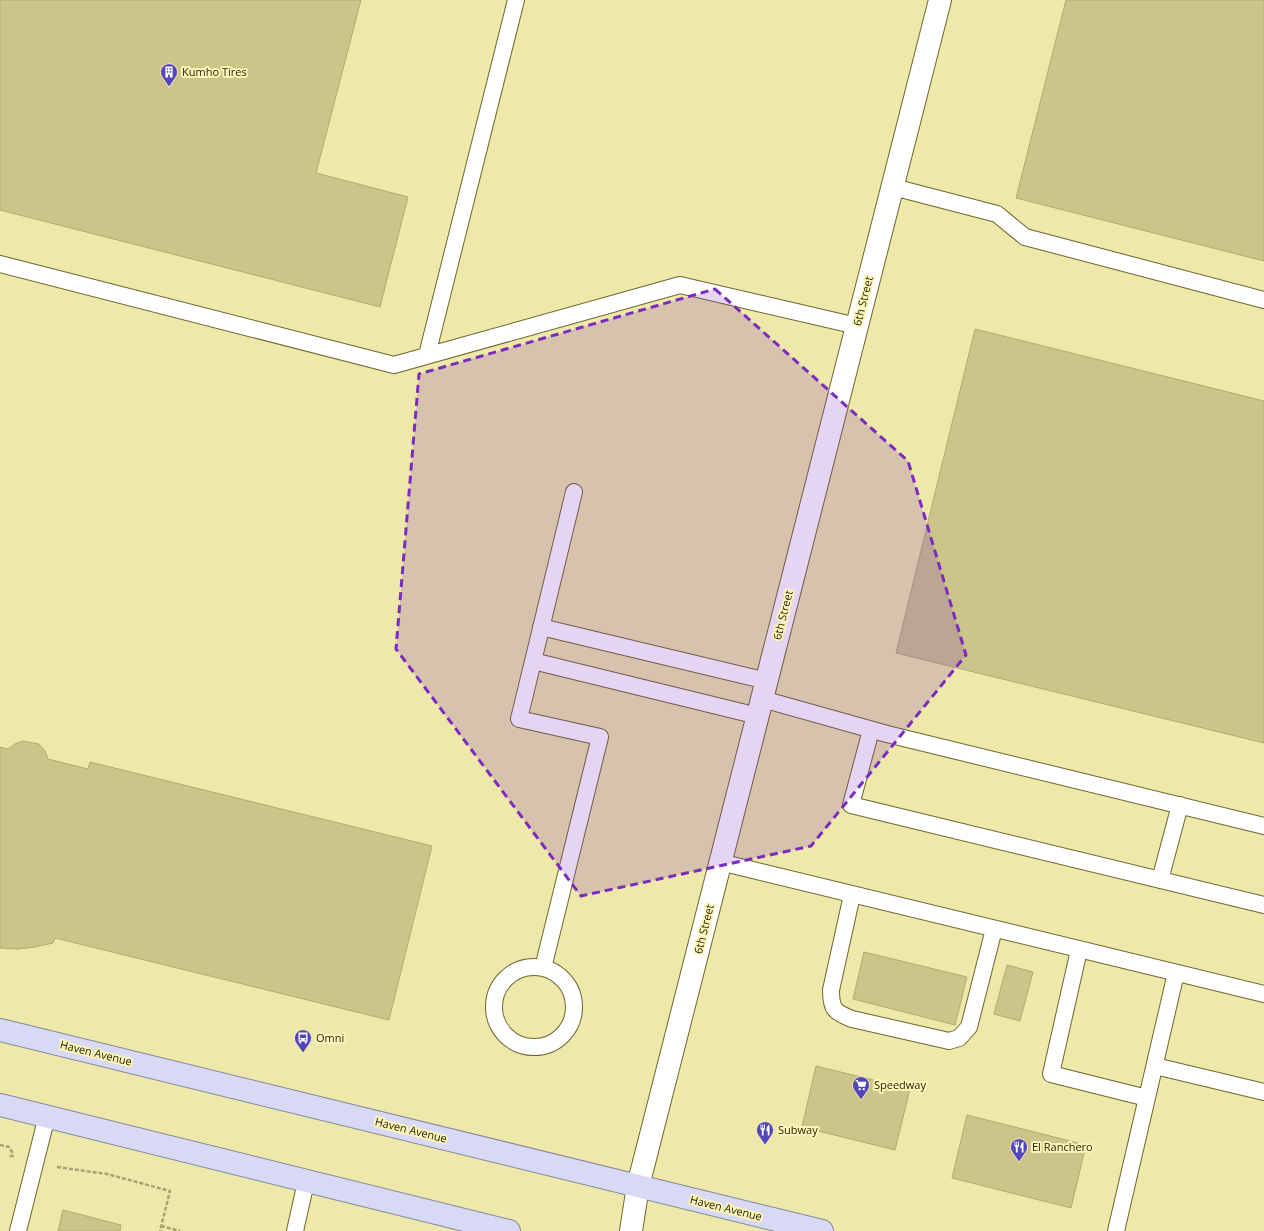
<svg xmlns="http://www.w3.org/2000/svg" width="1264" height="1231" font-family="'Open Sans',sans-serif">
<rect width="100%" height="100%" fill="#eee8aa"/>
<path fill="#ccc589" stroke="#b2ab70" d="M0,0H361L316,173L408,197L380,307L0,210Z
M1066,0H1264V261L1016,198Z
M975,329L1264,401V743L896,653Z
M23,741L39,744L45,751L48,759L88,769L90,762L432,846L389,1020L55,938L53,943L35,947L18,949L0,948V747L8,749L15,744Z
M864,952L967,977L955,1025L853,999Z
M1007,965L1033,972L1020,1021L994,1014Z
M816,1066L910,1089L895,1150L802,1127Z
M967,1115L1086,1145L1071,1208L952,1178Z
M63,1210L121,1225L120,1231H58Z"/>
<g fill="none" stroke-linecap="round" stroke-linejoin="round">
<g stroke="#6e672d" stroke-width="18">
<path id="service" d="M893,187L997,214L1025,237L1264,300
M0,264L394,365L680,285L857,326
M427,355L516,0
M541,627L767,681
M533,661L758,716
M762,699L887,734L1264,826
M871,730L851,805L1264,905
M720,862L1264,994
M1160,880L1180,805
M852,895L831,990C831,1009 834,1012 852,1019L949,1041L959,1038L969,1027L994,929
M1079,950L1051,1074L1147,1098
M494 1007a40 40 0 1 1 80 0a40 40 0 1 1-80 0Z
M543,968L600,737L519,719L574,492
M1155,1066L1264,1092
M18,1231L47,1116
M295,1231L306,1182
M1116,1231L1176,973"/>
</g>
<g stroke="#6e672d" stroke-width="24">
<path id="secondary" d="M631,1231L638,1186L940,0"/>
</g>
<g stroke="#87889c" stroke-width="24">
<path id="primary" d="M0,1030L822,1231
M0,1105L509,1231"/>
</g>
<path stroke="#a7a271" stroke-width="2.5" stroke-dasharray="4 2" stroke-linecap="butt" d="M0,1145L9,1147L12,1152L11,1156H14
M57,1167L107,1174L170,1191L160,1231
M161,1226L180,1231"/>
<use href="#service" stroke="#fff" stroke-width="16"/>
<use href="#secondary" stroke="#fff" stroke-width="22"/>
<use href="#primary" stroke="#d8d9f4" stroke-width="22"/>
</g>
<path fill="#7b2cbf" fill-opacity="0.2" stroke="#7b2cbf" stroke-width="3" stroke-dasharray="8 5" stroke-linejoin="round" d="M715,289L908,461L966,655L811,846L581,896L396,649L419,374Z"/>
<defs>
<g id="building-pin" transform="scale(0.9)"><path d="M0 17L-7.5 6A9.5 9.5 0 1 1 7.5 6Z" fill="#5345bc" stroke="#fbf5b7"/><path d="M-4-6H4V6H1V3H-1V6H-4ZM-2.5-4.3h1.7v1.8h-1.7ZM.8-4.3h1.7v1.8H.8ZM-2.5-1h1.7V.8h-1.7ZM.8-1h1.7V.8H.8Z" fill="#fff"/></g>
<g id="bus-pin" transform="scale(0.9)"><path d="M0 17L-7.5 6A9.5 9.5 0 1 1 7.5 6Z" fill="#5345bc" stroke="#fbf5b7"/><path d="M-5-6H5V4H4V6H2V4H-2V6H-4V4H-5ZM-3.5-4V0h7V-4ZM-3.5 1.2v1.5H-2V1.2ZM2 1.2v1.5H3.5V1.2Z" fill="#fff"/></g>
<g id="supermarket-pin" transform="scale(0.9)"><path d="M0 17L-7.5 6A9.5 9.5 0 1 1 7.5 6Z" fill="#5345bc" stroke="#fbf5b7"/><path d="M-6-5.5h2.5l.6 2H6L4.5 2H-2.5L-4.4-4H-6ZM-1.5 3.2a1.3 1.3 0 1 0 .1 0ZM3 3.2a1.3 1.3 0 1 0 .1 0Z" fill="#fff"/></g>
<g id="restaurant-pin" transform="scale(0.9)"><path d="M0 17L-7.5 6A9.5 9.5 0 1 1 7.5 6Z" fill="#5345bc" stroke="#fbf5b7"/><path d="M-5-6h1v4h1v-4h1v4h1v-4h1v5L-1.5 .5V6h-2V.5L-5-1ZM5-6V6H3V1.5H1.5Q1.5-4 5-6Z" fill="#fff"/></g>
</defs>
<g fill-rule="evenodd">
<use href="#building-pin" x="169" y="72"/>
<use href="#bus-pin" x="303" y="1038"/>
<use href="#supermarket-pin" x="861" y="1085"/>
<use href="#restaurant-pin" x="765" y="1130"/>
<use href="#restaurant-pin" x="1019" y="1147"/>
</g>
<g text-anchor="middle" stroke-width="4" stroke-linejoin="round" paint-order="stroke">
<g font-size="11" fill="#221f07" stroke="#fbf5b7" text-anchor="start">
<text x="182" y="76">Kumho Tires</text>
<text x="316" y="1042">Omni</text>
<text x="874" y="1089">Speedway</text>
<text x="778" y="1134">Subway</text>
<text x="1032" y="1151">El Ranchero</text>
</g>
<g font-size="11" fill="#221f07" stroke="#fbf5b7">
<text transform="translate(863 301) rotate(-76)" y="4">6th Street</text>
<text transform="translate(783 615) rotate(-76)" y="4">6th Street</text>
<text transform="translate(704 929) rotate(-76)" y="4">6th Street</text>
<text transform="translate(96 1053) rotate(14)" y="4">Haven Avenue</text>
<text transform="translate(411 1130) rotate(14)" y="4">Haven Avenue</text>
<text transform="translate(726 1208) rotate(14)" y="4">Haven Avenue</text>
</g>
</g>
</svg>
